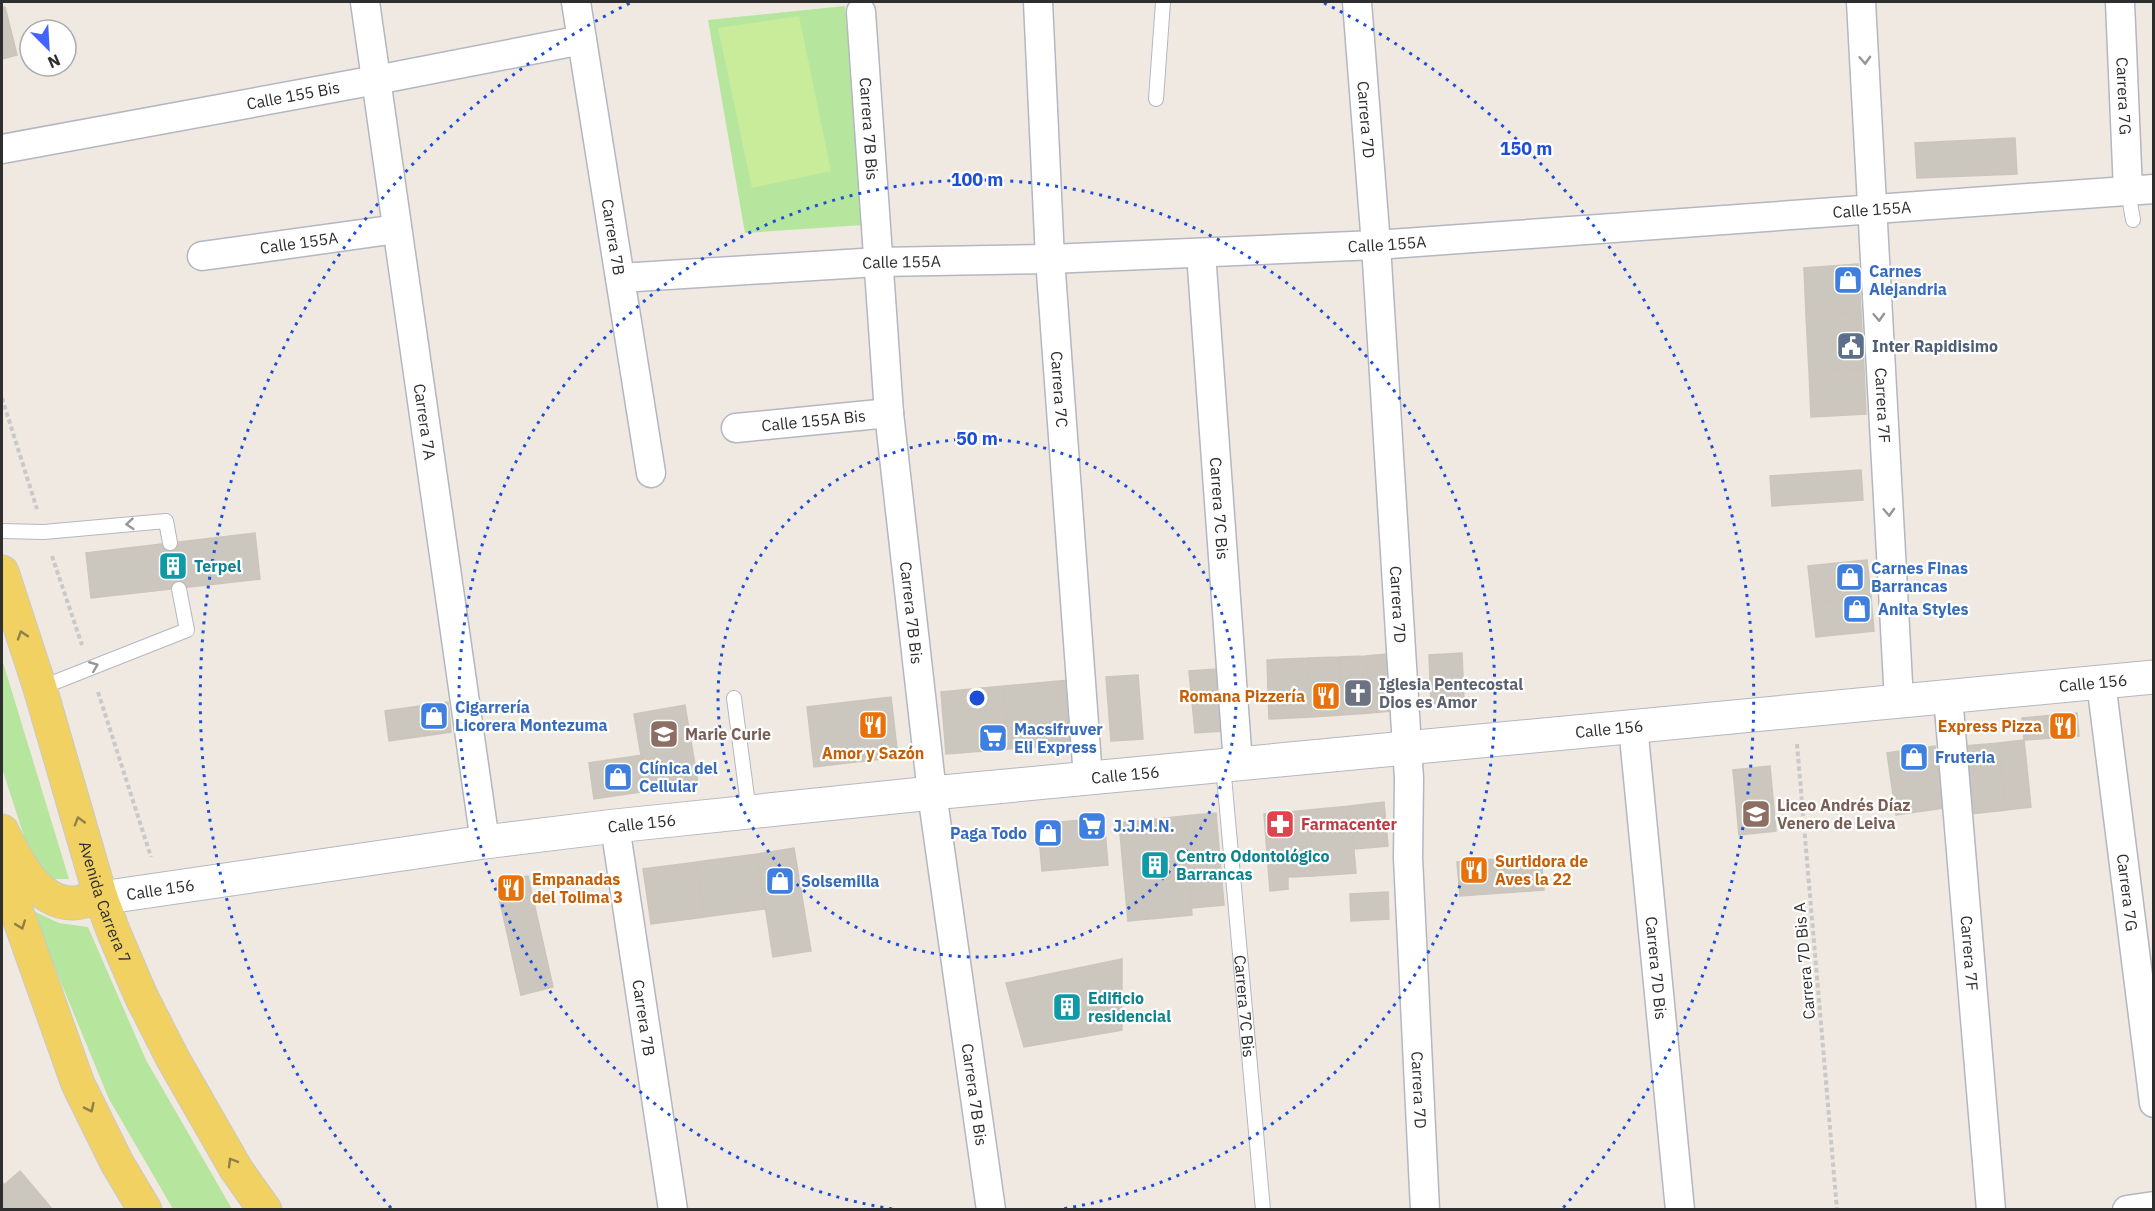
<svg xmlns="http://www.w3.org/2000/svg" width="2155" height="1211" font-family="'IBM Plex Sans',sans-serif">
<rect width="100%" height="100%" fill="#efe9e1"/>
<path fill="#b6e59e" d="M845,6L863,225L745,233L708,20Z
M2,659L69,879H48L31,858L2,768Z
M31,910L59,923L88,927L146,1060L232,1209H173L109,1099Z"/>
<path fill="#c9ec9a" d="M799,16L831,171L752,188L718,28Z"/>
<path fill="#cbc7bf" stroke="#cbc5ba" stroke-width="1.5" d="M5,7L17,55L2,59V8Z
M2015,138L2017,174L1917,178L1915,143Z
M1858,264L1861,312L1806,315L1804,268Z
M1861,312L1864,369L1809,371L1806,315Z
M1864,369L1866,414L1811,417L1809,371Z
M1861,470L1863,500L1772,506L1770,476Z
M255,533L260,579L91,598L86,553Z
M1867,560L1871,597L1812,603L1808,566Z
M1871,597L1874,631L1816,637L1812,603Z
M1462,653L1464,702L1431,704L1429,655Z
M1388,654L1392,711L1370,713L1366,656Z
M1366,656L1370,713L1342,715L1339,657Z
M1339,657L1342,715L1311,717L1308,658Z
M1308,658L1311,717L1269,719L1267,660Z
M1218,669L1224,731L1195,733L1189,671Z
M1138,675L1143,739L1111,741L1106,677Z
M1069,680L1074,744L1009,749L1004,686Z
M1004,686L1009,749L946,754L941,692Z
M891,697L898,757L814,767L807,707Z
M448,702L451,732L389,741L385,711Z
M685,705L698,783L647,791L634,714Z
M2077,713L2079,736L2024,740L2022,718Z
M2024,740L2031,807L2006,810L1999,743Z
M1999,743L2006,810L1970,814L1964,746Z
M1935,746L1944,808L1896,815L1887,753Z
M642,755L647,791L594,799L589,763Z
M1770,766L1776,831L1739,835L1733,770Z
M1384,802L1388,846L1354,849L1350,806Z
M1350,806L1356,873L1314,876L1309,810Z
M1309,810L1314,876L1288,877V889L1270,891L1264,814Z
M1216,813L1224,905L1192,908L1184,816Z
M1184,816L1192,915L1128,921L1119,823Z
M1104,818L1108,865L1042,871L1038,824Z
M794,848L811,951L773,957L757,854Z
M757,854L764,909L704,917L697,862Z
M1541,856L1544,890L1460,896L1457,862Z
M697,862L704,917L651,924L643,869Z
M528,876L553,987L521,995L496,884Z
M1388,892L1389,919L1351,921L1350,894Z
M1122,959V1030L1024,1047L1006,983Z
M20,1171L53,1210H2V1181L4,1185Z"/>
<g fill="none" stroke-linecap="round" stroke-linejoin="round">
<g stroke="#b4b7c1" stroke-width="16">
<g id="lane">
<path d="M1156,99L1163,2"/>
<path d="M2128,191L2133,220"/>
<path d="M2,531L44,532L166,521L170,543"/>
<path d="M40,688L187,630L179,589"/>
<path d="M734,698L749,812"/>
<path id="s1" d="M1223,765L1263,1210"/>
</g>
</g>
<g stroke="#b4b7c1" stroke-width="31">
<g id="street">
<path id="s2" d="M365,2L485,842"/>
<path id="s3" d="M576,2L651,473"/>
<path id="s4" d="M1038,2L1050,259L1088,778"/>
<path id="s5" d="M1357,2L1376,245L1409,779L1408,858L1425,1210"/>
<path id="s6" d="M1861,2L1899,701"/>
<path id="s7" d="M2120,2L2128,191"/>
<path id="s8" d="M861,12L889,413L932,793L991,1210"/>
<path id="s9" d="M2,149L376,80L582,40"/>
<path id="s10" d="M1201,253L1238,764"/>
<path id="s11" d="M202,256L397,229"/>
<path id="s12" d="M620,278L878,262L1050,259L1376,245L2154,189"/>
<path id="s13" d="M736,428L889,413"/>
<path id="s14" d="M2101,682L2154,1103"/>
<path id="s15" d="M1948,696L1991,1210"/>
<path id="s16" d="M1633,726L1680,1210"/>
<path id="s17" d="M615,826L673,1210"/>
<path d="M2127,1210L2154,1206"/>
</g>
</g>
<g stroke="#b4b7c1" stroke-width="35">
<g id="secondary">
<path id="s18" d="M101,898L485,842L615,826L932,793L2154,677"/>
</g>
</g>
<g stroke="#c9c9c9" stroke-width="35">
<g id="primary">
<path id="s19" d="M2,572L40,688L101,898L114,933L141,996L173,1059L236,1169L265,1210"/>
<path d="M2,831C15,858 37,904 73,903C82,903 92,899 101,898"/>
<path d="M2,870L78,1084L117,1163L145,1210"/>
</g>
</g>
<path stroke="#c9c9c9" stroke-width="4" stroke-dasharray="4.5 3" stroke-linecap="butt" d="M2,398L37,509
M52,556L82,645
M98,692L151,857
M1797,744L1837,1210"/>
<use href="#lane" stroke="#fff" stroke-width="14"/>
<use href="#street" stroke="#fff" stroke-width="28"/>
<use href="#secondary" stroke="#fff" stroke-width="33"/>
<use href="#primary" stroke="#f2d163" stroke-width="33"/>
</g>
<defs><path id="oneway-chevron" d="M-2-3.5L2.5 0L-2 3.5" fill="none" stroke-width="1.6" stroke-linecap="round" stroke-linejoin="round" transform="scale(1.5)"/></defs>
<g stroke="#969696">
<use href="#oneway-chevron" transform="translate(1865 60) rotate(87)"/>
<use href="#oneway-chevron" transform="translate(1879 317) rotate(87)"/>
<use href="#oneway-chevron" transform="translate(1889 512) rotate(87)"/>
<use href="#oneway-chevron" transform="translate(130 524) rotate(175)"/>
<use href="#oneway-chevron" transform="translate(94 666) rotate(-22)"/>
</g>
<g stroke="#908048">
<use href="#oneway-chevron" transform="translate(22 635) rotate(-108)"/>
<use href="#oneway-chevron" transform="translate(79 821) rotate(-106)"/>
<use href="#oneway-chevron" transform="translate(21 925) rotate(70)"/>
<use href="#oneway-chevron" transform="translate(90 1108) rotate(64)"/>
<use href="#oneway-chevron" transform="translate(232 1162) rotate(-120)"/>
</g>
<g fill="none" stroke="#1d4ed8" stroke-width="3" stroke-dasharray="3 6">
<circle cx="977" cy="698" r="259"/>
<path d="M892 1209A518 518 0 1 1 1062 1209"/>
<path d="M391 1208A777 777 0 0 1 630 3M1324 3A777 777 0 0 1 1563 1208"/>
</g>
<defs>
<g id="shop-square" transform="scale(1.5)"><rect x="-9" y="-9" width="18" height="18" rx="4" fill="#3f7fe0" stroke="#fff"/><path d="M-5-2.5h2.3a2.7 3.5 0 0 1 5.4 0H5L5.5 6h-11ZM-1.5-2.5h3a1.5 2.3 0 0 0-3 0Z" fill="#fff"/></g>
<g id="civic-square" transform="scale(1.5)"><rect x="-9" y="-9" width="18" height="18" rx="4" fill="#5c6f8a" stroke="#fff"/><path d="M-.6-6.5H3V-4.5H.6V-3L4-1V1h2V6H-6V1h2V-1L-.6-3ZM-1.2 2.5V6h2.4V2.5Z" fill="#fff"/></g>
<g id="building-square" transform="scale(1.5)"><rect x="-9" y="-9" width="18" height="18" rx="4" fill="#0f9aa8" stroke="#fff"/><path d="M-4-6H4V6H1V3H-1V6H-4ZM-2.5-4.3h1.7v1.8h-1.7ZM.8-4.3h1.7v1.8H.8ZM-2.5-1h1.7V.8h-1.7ZM.8-1h1.7V.8H.8Z" fill="#fff"/></g>
<g id="church-square" transform="scale(1.5)"><rect x="-9" y="-9" width="18" height="18" rx="4" fill="#6b7280" stroke="#fff"/><path d="M-1.2-6h2.4v3.5h3.3v2.4h-3.3V6h-2.4V-.1h-3.3v-2.4h3.3Z" fill="#fff"/></g>
<g id="restaurant-square" transform="scale(1.5)"><rect x="-9" y="-9" width="18" height="18" rx="4" fill="#e8710a" stroke="#fff"/><path d="M-5-6h1v4h1v-4h1v4h1v-4h1v5L-1.5 .5V6h-2V.5L-5-1ZM5-6V6H3V1.5H1.5Q1.5-4 5-6Z" fill="#fff"/></g>
<g id="school-square" transform="scale(1.5)"><rect x="-9" y="-9" width="18" height="18" rx="4" fill="#8d6e63" stroke="#fff"/><path d="M0-5L7-2L0 1L-7-2ZM-4 1L0 2.5L4 1V4Q0 6-4 4Z" fill="#fff"/></g>
<g id="supermarket-square" transform="scale(1.5)"><rect x="-9" y="-9" width="18" height="18" rx="4" fill="#3f7fe0" stroke="#fff"/><path d="M-6-5.5h2.5l.6 2H6L4.5 2H-2.5L-4.4-4H-6ZM-1.5 3.2a1.3 1.3 0 1 0 .1 0ZM3 3.2a1.3 1.3 0 1 0 .1 0Z" fill="#fff"/></g>
<g id="university-square" transform="scale(1.5)"><rect x="-9" y="-9" width="18" height="18" rx="4" fill="#8d6e63" stroke="#fff"/><path d="M0-5L7-2L0 1L-7-2ZM-4 1L0 2.5L4 1V4Q0 6-4 4Z" fill="#fff"/></g>
<g id="pharmacy-square" transform="scale(1.5)"><rect x="-9" y="-9" width="18" height="18" rx="4" fill="#e0444e" stroke="#fff"/><path d="M-2-6h4v4h4v4h-4v4h-4v-4h-4v-4h4Z" fill="#fff"/></g>
</defs>
<g fill-rule="evenodd">
<use href="#shop-square" x="1848" y="280"/>
<use href="#civic-square" x="1851" y="346"/>
<use href="#building-square" x="173" y="566"/>
<use href="#shop-square" x="1850" y="577"/>
<use href="#shop-square" x="1857" y="609"/>
<use href="#church-square" x="1358" y="693"/>
<use href="#restaurant-square" x="1326" y="696"/>
<use href="#shop-square" x="434" y="716"/>
<use href="#restaurant-square" x="873" y="725"/>
<use href="#restaurant-square" x="2063" y="726"/>
<use href="#school-square" x="664" y="734"/>
<use href="#supermarket-square" x="993" y="738"/>
<use href="#shop-square" x="1914" y="757"/>
<use href="#shop-square" x="618" y="777"/>
<use href="#university-square" x="1756" y="814"/>
<use href="#pharmacy-square" x="1280" y="824"/>
<use href="#supermarket-square" x="1092" y="826"/>
<use href="#shop-square" x="1048" y="833"/>
<use href="#building-square" x="1155" y="865"/>
<use href="#restaurant-square" x="1474" y="870"/>
<use href="#shop-square" x="780" y="881"/>
<use href="#restaurant-square" x="511" y="888"/>
<use href="#building-square" x="1067" y="1007"/>
</g>
<g text-anchor="middle" stroke-width="4.5" stroke-linejoin="round" paint-order="stroke">
<g font-size="16" fill="#2e2e2e" stroke="#fff">
<text dy="6" stroke="none"><textPath href="#s9" startOffset="296">Calle 155 Bis</textPath></text>
<text dy="6" stroke="none"><textPath href="#s7" startOffset="94">Carrera 7G</textPath></text>
<text dy="6" stroke="none"><textPath href="#s5" startOffset="118">Carrera 7D</textPath></text>
<text dy="6" stroke="none"><textPath href="#s8" startOffset="117">Carrera 7B Bis</textPath></text>
<text dy="6" stroke="none"><textPath href="#s12" startOffset="1254">Calle 155A</textPath></text>
<text dy="6" stroke="none"><textPath href="#s3" startOffset="238">Carrera 7B</textPath></text>
<text dy="6" stroke="none"><textPath href="#s11" startOffset="98">Calle 155A</textPath></text>
<text dy="6" stroke="none"><textPath href="#s12" startOffset="768">Calle 155A</textPath></text>
<text dy="6" stroke="none"><textPath href="#s12" startOffset="282">Calle 155A</textPath></text>
<text dy="6" stroke="none"><textPath href="#s4" startOffset="388">Carrera 7C</textPath></text>
<text dy="6" stroke="none"><textPath href="#s6" startOffset="404">Carrera 7F</textPath></text>
<text dy="6" stroke="none"><textPath href="#s13" startOffset="78">Calle 155A Bis</textPath></text>
<text dy="6" stroke="none"><textPath href="#s2" startOffset="424">Carrera 7A</textPath></text>
<text dy="6" stroke="none"><textPath href="#s10" startOffset="256">Carrera 7C Bis</textPath></text>
<text dy="6" stroke="none"><textPath href="#s5" startOffset="604">Carrera 7D</textPath></text>
<text dy="6" stroke="none"><textPath href="#s8" startOffset="603">Carrera 7B Bis</textPath></text>
<text dy="6" stroke="none"><textPath href="#s18" startOffset="2004">Calle 156</textPath></text>
<text dy="6" stroke="none"><textPath href="#s18" startOffset="1518">Calle 156</textPath></text>
<text dy="6" stroke="none"><textPath href="#s18" startOffset="1032">Calle 156</textPath></text>
<text dy="6" stroke="none"><textPath href="#s18" startOffset="546">Calle 156</textPath></text>
<text dy="6" stroke="none"><textPath href="#s18" startOffset="60">Calle 156</textPath></text>
<text dy="6" stroke="none"><textPath href="#s14" startOffset="212">Carrera 7G</textPath></text>
<text dy="6" stroke="none"><textPath href="#s19" startOffset="346">Avenida Carrera 7</textPath></text>
<text dy="6" stroke="none"><textPath href="#s15" startOffset="258">Carrera 7F</textPath></text>
<text transform="translate(1804 961) rotate(-95)" y="6">Carrera 7D Bis A</text>
<text dy="6" stroke="none"><textPath href="#s16" startOffset="243">Carrera 7D Bis</textPath></text>
<text dy="6" stroke="none"><textPath href="#s1" startOffset="242">Carrera 7C Bis</textPath></text>
<text dy="6" stroke="none"><textPath href="#s17" startOffset="194">Carrera 7B</textPath></text>
<text dy="6" stroke="none"><textPath href="#s5" startOffset="1090">Carrera 7D</textPath></text>
<text dy="6" stroke="none"><textPath href="#s8" startOffset="1089">Carrera 7B Bis</textPath></text>
</g>
<g font-size="16" font-weight="bold" fill="#366cbe" stroke="#fff" text-anchor="start">
<text x="1869" y="277">Carnes<tspan x="1869" dy="18">Alejandria</tspan></text>
<text x="1871" y="574">Carnes Finas<tspan x="1871" dy="18">Barrancas</tspan></text>
<text x="1878" y="615">Anita Styles</text>
<text x="455" y="713">Cigarrería<tspan x="455" dy="18">Licorera Montezuma</tspan></text>
<text x="1014" y="735">Macsifruver<tspan x="1014" dy="18">Eli Express</tspan></text>
<text x="1935" y="763">Fruteria</text>
<text x="639" y="774">Clínica del<tspan x="639" dy="18">Cellular</tspan></text>
<text x="1113" y="832">J.J.M.N.</text>
<text x="1027" y="839" text-anchor="end">Paga Todo</text>
<text x="801" y="887">Solsemilla</text>
</g>
<g font-size="16" font-weight="bold" fill="#4e5e75" stroke="#fff" text-anchor="start">
<text x="1872" y="352">Inter Rapidisimo</text>
</g>
<g font-size="16" font-weight="bold" fill="#0d838f" stroke="#fff" text-anchor="start">
<text x="194" y="572">Terpel</text>
<text x="1176" y="862">Centro Odontológico<tspan x="1176" dy="18">Barrancas</tspan></text>
<text x="1088" y="1004">Edificio<tspan x="1088" dy="18">residencial</tspan></text>
</g>
<g font-size="16" font-weight="bold" fill="#5b616d" stroke="#fff" text-anchor="start">
<text x="1379" y="690">Iglesia Pentecostal<tspan x="1379" dy="18">Dios es Amor</tspan></text>
</g>
<g font-size="16" font-weight="bold" fill="#c56008" stroke="#fff" text-anchor="end">
<text x="1305" y="702">Romana Pizzería</text>
<text x="2042" y="732">Express Pizza</text>
<text x="873" y="759" text-anchor="middle">Amor y Sazón</text>
<text x="1495" y="867" text-anchor="start">Surtidora de<tspan x="1495" dy="18">Aves la 22</tspan></text>
<text x="532" y="885" text-anchor="start">Empanadas<tspan x="532" dy="18">del Tolima 3</tspan></text>
</g>
<g font-size="16" font-weight="bold" fill="#785e54" stroke="#fff" text-anchor="start">
<text x="685" y="740">Marie Curie</text>
<text x="1777" y="811">Liceo Andrés Díaz<tspan x="1777" dy="18">Venero de Leiva</tspan></text>
</g>
<g font-size="16" font-weight="bold" fill="#be3a42" stroke="#fff" text-anchor="start">
<text x="1301" y="830">Farmacenter</text>
</g>
</g>
<circle cx="977" cy="698" r="9" fill="#1d4ed8" stroke="#fff" stroke-width="3"/>
<g font-size="18" text-anchor="middle" font-weight="bold" fill="#1d4ed8" stroke="#fff" stroke-width="4.5" stroke-linejoin="round" paint-order="stroke">
<text x="1526" y="155">150 m</text>
<text x="977" y="186">100 m</text>
<text x="977" y="445">50 m</text>
</g>
<rect width="2155" height="1211" fill="none" stroke="#2e2e2e" stroke-width="6"/>
<g transform="translate(48 48) rotate(156)"><circle r="28" fill="#ffffff" stroke="#ababab" stroke-width="1.5"/>
<path d="M0-4.5L10 22L0 15L-10 22Z" fill="#4264fb"/>
<text y="-9" font-size="16" font-weight="bold" text-anchor="middle" fill="#2e2e2e">N</text>
</g>
</svg>
